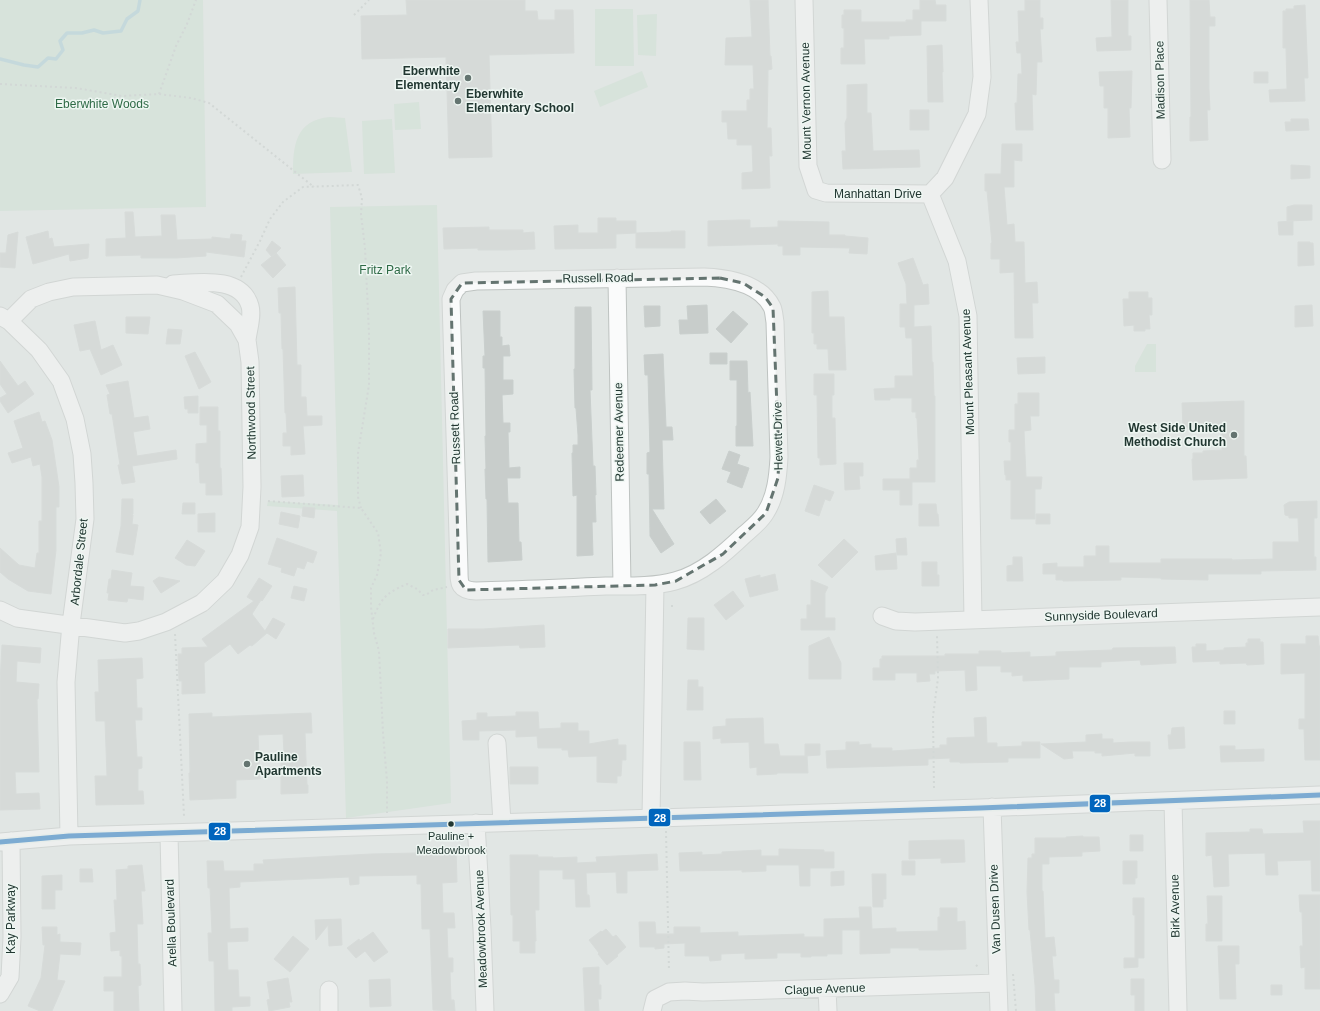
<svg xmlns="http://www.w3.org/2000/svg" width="1320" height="1011" font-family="Helvetica,sans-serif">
<rect width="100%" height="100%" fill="#e1e6e4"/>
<path fill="#cadfd1" d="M0,0H203L206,207L0,211Z
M595,9H633L634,66H595Z
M657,14L656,56L638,55L637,15Z
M642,71L648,87L600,107L594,91Z
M419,102L421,129L395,130L394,104Z
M330,117L345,118L352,172L293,174C293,146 295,120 330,117Z
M392,119L395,173L364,174L362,121Z
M437,205L451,803L346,818L337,511L267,506L268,501L338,505L330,207Z
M1147,344H1156V372H1135V366Z"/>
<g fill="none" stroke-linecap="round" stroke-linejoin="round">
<path stroke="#a3cbd2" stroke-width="3.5" d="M0,59L24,65L38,67L48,58L56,59L63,50L60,41L67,33H82L94,30L103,33L121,31L127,19L138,11L140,0"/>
</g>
<path fill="#c8cdcb" stroke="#c9cfcd" d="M406,0H525V11H537L538,20H555V10H573L574,53L489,55L492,157L449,158L446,57L362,59L361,16L407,15Z
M750,0H768L770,56H771L772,69L768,70V76L767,128H771L772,156H769L770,188L742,189V173L752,172L753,171L752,145H737V139H728L727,122H722V111H747V100H750V89H754L753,65H725L726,38L752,37Z
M920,0H935L936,5H946V21H921V35L889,36V39H864L865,64H841V48H844V28H842V15H844V10H861V22H906V20H913V10H920Z
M1025,0H1040V18H1043V29H1040L1042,62H1037L1036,95L1032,94L1033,130H1016L1015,103H1017L1018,74H1022L1021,53H1017L1016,42H1019L1018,11H1025Z
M1111,0H1128V36H1131V50L1097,51L1096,38L1112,37Z
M1190,0H1209L1210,17H1215V26H1209V89L1210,110H1207L1208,140L1190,141V117H1191Z
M1305,5L1308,78H1304L1305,101L1270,102L1269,90L1287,89L1286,48H1283V11H1286V9H1294V6Z
M942,45L943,72H942L943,102H928L927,46Z
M1132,71L1131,108H1129L1130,137L1108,138V108H1104V86H1100L1099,72Z
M1254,72H1268V83H1254Z
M867,84V113H871L873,151L919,150L920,167L843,169L842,151H846L845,123L847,118V85Z
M910,110H929V130H910Z
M1291,119H1308L1309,130L1286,131L1285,122H1291Z
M1002,144H1022V161L1014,160V187H1004L1007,225L1014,224L1015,242H1024L1025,283L1037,282L1038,303H1032L1033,338H1015L1014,272L1000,273V259H991V243H992L987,191H985V174H1001Z
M1291,165L1310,166V178L1291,179Z
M1294,205H1312V220L1287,221V207Z
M125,212H133L135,237L162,236L161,215H175L177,240L212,239V237L230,239L231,234L242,235L241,241H246L244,257L206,252V256L176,258H141V255L106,256V239L126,238Z
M598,218H616V221H636V233L616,234V248L555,249L554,226L578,225V233H598Z
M739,220H750V228L778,227V221L829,222V235H845V236L868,238L867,254L849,253L850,248L800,247V255H783V246H778V244L708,246V221Z
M1293,221V235H1279L1278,222Z
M489,227V230H523V233L534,232L535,249L506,250H478V248L444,249L443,228Z
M48,231L49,239L52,238L54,247L89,244L88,258L70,261L69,254L33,264L26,237Z
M671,231H685V248H636V233L671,232Z
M18,232L15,268L0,267V253H6L8,235Z
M272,241L281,248L272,257L266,250Z
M1298,242H1310V243H1313L1314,265L1298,266Z
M276,253L286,265L273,278L261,265Z
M913,258L923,285L928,284L929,304L914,305V327L931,326L932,362H933L934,396H935V482H912V505H900V490H883V479H910V468H917V460H919L917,418H916V412H912V398H890V400H875L874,389L895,388V376H913L912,338H906L905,327H900V304H907L906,284L898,263Z
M295,287L297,365H301V397H306L307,416H322V425L303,426L305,454L291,455V446H283V433H287L286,413H285L283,349H282L281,313H279L278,288Z
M828,291L829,317H844L846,370H829L828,349H817V344H814V333H812V292Z
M1129,292H1148V298H1152V315H1149L1150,329H1145V331H1134V325L1124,326L1123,299H1129Z
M707,305L708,333L680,334L679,320H688L687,306Z
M1312,305L1313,326L1295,327V306Z
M644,306H660V326L645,327Z
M575,307H591L592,390H590L593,466H595L596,495H595L596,522H592L593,555L577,556V495L573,496L572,453H573V445H578V435L576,408H575L574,369H575Z
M483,311H500V337H502V346L509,345L510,356H503V380H513V394L502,395L503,423H510V432H508L509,468L520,467V478H507L508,503H518L519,542H521L522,560L488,562L487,499H486L485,469H486L485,436H486L485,368H483V356H485Z
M733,311L748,324L731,343L716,329Z
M126,317H150L148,334L126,333Z
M95,321L101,350L113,345L122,365L101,375L90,349L80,351L74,325Z
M168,329L182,330L180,344H166Z
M195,352L211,382L199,389L185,356Z
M710,353H727V364H710Z
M663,354L666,427H672L673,440H662L664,509H652L674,544L661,553L650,536L649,474H647V453L650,452L648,375H645L644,355Z
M1045,357V373L1018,374L1017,358Z
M0,361L18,386L25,381L34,394L8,413L0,401V398L7,394L0,384Z
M730,361H747L748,393L750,392L753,446H736V426H737V380H730Z
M814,374H834V395H832V418H835L836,464L820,465V458H818L817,395H814Z
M128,381L134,418L148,416L150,429L133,432L137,456L176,450L177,459L132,466L135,482L122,484L118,465H120L112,414H110L107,395L110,394L106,385Z
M1018,393H1039V416H1030L1031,430L1024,431L1026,477H1042L1041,489H1035V519H1011V480H1006V475H1005L1004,461H1011V442H1009V430H1015V404H1018Z
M198,396V413H188V409H185L184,397Z
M1244,401V456H1246L1247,478L1193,480L1192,459H1193V453H1203V451L1222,450L1221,427L1183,428L1182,403Z
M200,407H218V431H220V468H221L222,495H206V483H200L199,463H196V444L207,443V425H200Z
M39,412L42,422L45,421L52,440L59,487V507H56V550L51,594L28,591L8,579L0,572V548L19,565L35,568L37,553H39V521H42V477L40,464L33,466L31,457L12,463L8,453L23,448L14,421Z
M729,451L740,455L737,464L749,468L742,488L727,482L731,472L722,469Z
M844,463H863V476H859L860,489L845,490Z
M303,475L304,496L282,497L281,476Z
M814,485L834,492L830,501L825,499L819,516L805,511Z
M122,499H133V514H131L133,515L132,524L138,525L133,555L116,552L121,526Z
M716,499L726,511L710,524L700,512Z
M1317,501V518H1314V557H1316V570L1261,571V574H1208V580L1161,579V578L1121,577V580L1063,581V580H1056V574H1043V564L1057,563V567H1084V556H1096V546H1109V563H1161V559H1232V560L1273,559V542H1299L1298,518H1289V516L1285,515L1284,505L1289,502Z
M183,503H195V514H182Z
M919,504H936L937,514H938L939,526H919Z
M303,507L315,508L314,518L302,516Z
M281,512L300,516L298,528L279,524Z
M215,513V532H198V514Z
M1036,514H1050V524H1036Z
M277,538L317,552L313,563L307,561L304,569L297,567L294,576L281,572L282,568L268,564Z
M906,538L907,555H897L896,539Z
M844,539L858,552L832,578L818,565Z
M187,540L205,551L195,566L186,565L175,558Z
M896,553L897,569L876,570L875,556Z
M1013,557H1022L1023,581H1007V566L1013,565Z
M922,562H937V575H939V586H922Z
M112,570L132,573L130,586L144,587L143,600L128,598L127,602L108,600L109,593H107L109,579H111Z
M775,574L778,590L750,597L745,579L760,575V578Z
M159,577L180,581L161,593L153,581Z
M259,578L272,586L262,601L261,600L252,614L265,631L273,618L285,624L276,639L267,633L252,646L250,645L238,654L230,644L204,663L205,693L182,694V681H179L178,654H182V648L208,647L202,639L254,601L247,597Z
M811,580L828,587L825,593V618H835V630H801V619H807V605H811Z
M294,586L307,589L304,601L291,598Z
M733,591L744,606L726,620L714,605Z
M688,618H704V650L687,649Z
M544,625L545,647L520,648L519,645L448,648V629H483Z
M1306,636H1318L1319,646H1320V760H1305L1304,729H1299V719H1305V673L1281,674V644H1306Z
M829,637L841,663V679H809V646Z
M1248,639H1260V642H1263L1264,664L1247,665L1246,663L1220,664V661L1193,662L1192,647H1196V644H1206V651L1224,650V648L1246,647V643H1248Z
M2,645L41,648L40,663L17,661L16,682L39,684L38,699H37L39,772H15L16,794L39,793L40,809L0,810V682Z
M1175,647L1176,663L1141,665L1140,660L1101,662V667H1069V679L1023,681V675L1012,676V672H1001V666H976L977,690L966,691L965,670L935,671V674H929L930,681L917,682V673H895V680H873V668H880V659H882V656H945V654H979V651H1001V653L1030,652V657L1056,656V652L1112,650L1113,648Z
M142,658L143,678L136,679L137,708H142V720H135L137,757H142V768L138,769V791H143L144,804L96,805L95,776H107L105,721H96L95,692H99L98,660Z
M688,680H698V687H703V710H687Z
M1224,711H1235V724H1224Z
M516,712H538L539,729L561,728V723H578V731H589V744L618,739V745H626V760H622L621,776H617V783L597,782V756L569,757L568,750H562V748H538L537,736L516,737V730L479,731V740H463L462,721L477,720V713H487V717L516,716Z
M212,713V717L311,713L312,733H305L307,785H308V793L281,794V753H284L283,734L258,735L260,779L236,780V798L190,800L189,773H190L189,714Z
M986,717L987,743H997V747L1022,746V742H1040V758H1008V762L960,763V762H950V758L928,759V765L827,768L826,751L846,750V742H859V745L871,744V748H892V751L940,748V745H947V738L975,737L974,718Z
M763,718L764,744H778L780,756H807L808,773H777V774L757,775V767L750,768L749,742L721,743V738L713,739V727L726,726V719Z
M1184,727L1185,748L1169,749L1168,735H1171L1172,728Z
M1102,734V739H1113V743L1131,742H1150V756H1135V753L1102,756V753H1095V751H1072L1073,758L1064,759L1041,744L1086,742V735Z
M684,742H700L701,780H684Z
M805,744H820V755L805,756Z
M1220,746H1235V750L1264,749V761L1221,762Z
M510,767H538V784H510Z
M1303,821H1320V891H1312L1311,860L1277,861L1278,875H1266L1265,853L1228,854L1229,886L1214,887L1212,855L1206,856V833L1250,832V829H1262L1263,834L1304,833Z
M1130,835H1143V851H1130Z
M1083,836V837H1099L1100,851L1082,852V856L1049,857V864H1042V891H1043L1045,938L1054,937L1056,956H1052L1054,980H1059V993H1054L1055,1011H1036L1035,985L1030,930H1029L1027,892L1028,858H1032V854H1035V838H1066V837Z
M949,840H964L965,862L941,863V858L909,859V841Z
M456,847L457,882L442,883L443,913H454L455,928H447L448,958H453V972H450L451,1000H454L455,1011L433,1010L430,929H422L421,884H417V875L359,876V884L350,885L349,877L240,882V887L229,888L230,929L248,928V941L227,942L228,970H238L239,997H250V1006L232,1007V1011H215L214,961H209L208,933H212L210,888H208L207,861H223L224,871H254V864H264L263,860L371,854L416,853V848Z
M779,849L824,850V852H834V868H810V886H800L799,865H766V871L742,872V870L680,871L679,853L702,852V855L722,854V852L761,850V856H779Z
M657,854L658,870L627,871V893H617L616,872L586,873L587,895H589L590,907H576L575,879H563V870H539V910H535L536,941H535V953H520V941H513V915H511L510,855H538V857H553V858L577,857V863L597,862L596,857Z
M902,861H915V875H902Z
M1123,861H1137V878H1135V884H1123Z
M142,865L145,891H141L143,924H137L138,964H140L141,985L138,986L139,1011H114V991H104V977H122V956H120V950L111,951L110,933L116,932L114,900H117L116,870L128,869V866Z
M80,869H92L93,882H80Z
M844,871V885L831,886V872Z
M872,874H886V899H883V907H873Z
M62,875V890H55V909H42V876Z
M1299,895H1320V989H1305V967L1301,968L1300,946H1303L1302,912H1300Z
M1207,896H1222V941H1206V924H1208Z
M1133,898H1144V958H1138V967L1124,968V958H1135V915H1133Z
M859,907H871L872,929L896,928V932L938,931V917H940V908H957V922L965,921L966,949L939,950H919V948H890V953L860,954V930H842V954H827V956H811V957H801V953H777V958L745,959V953L721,954V960L710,961L709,956H685V943L664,944V948L655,949V947H640L639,922H655L656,934H674V927H700V933L738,932V936L804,934V937H824V919L860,918Z
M341,919L342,945L329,946L328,925L316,940L315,920Z
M42,927H57V935L60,934V942L81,943L80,955L60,954L57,980L65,981L52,1011H40L28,1006L41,978L45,945H43Z
M606,929L613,937L616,935L626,947L617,955L618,956L607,965L598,954L599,953L589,940L601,931L602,932Z
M373,932L388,952L374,962L365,951L356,958L347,948L359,939L360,941Z
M293,936L309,949L290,972L274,959Z
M1218,946H1239V964H1235L1236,999H1220Z
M599,967V985H601V999H598L599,1011H585L583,968Z
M288,978L292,1002H289L290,1007L269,1011L267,1000L270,999L267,982Z
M390,979L391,1006L370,1007L369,980Z
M1131,979H1144V1011H1135V995H1131Z
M1271,985H1282V995H1271Z"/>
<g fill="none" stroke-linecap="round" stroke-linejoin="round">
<g stroke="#bec3c1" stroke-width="19">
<path id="minor" d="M804,0L808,166L816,190L826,193L930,194
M1158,0L1162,160
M930,194L957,261L968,316L973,620
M930,194L945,178L977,114L982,77L979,0
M704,277C728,278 760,283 772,307C774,311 774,317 775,322L779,457C778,476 776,496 766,512C761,521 752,528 745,534C725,553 702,574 675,581C653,587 628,586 606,586C562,588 519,590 476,591C459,590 459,584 459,570L451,299L455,290L462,283L476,281Z
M617,278L622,586
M173,284C197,283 241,275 250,306C253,316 248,330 247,340
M0,316L9,321L39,350L61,381L75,419L82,454L84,483L85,519L71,624L66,682L69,836
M0,610L17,618L125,633L139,631L166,622L202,603L225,581L240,555L250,527L252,487L250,362L247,340L238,324L217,304L183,291L157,285L73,287L49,292L31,299L9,321
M882,616L896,621L915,622L1320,607
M497,743L502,822
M1173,801L1178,1011
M992,807L999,1011
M651,818L655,585
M476,823L482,929L485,1011
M169,834L173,1011
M0,842L69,836L980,808L1320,795
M827,989L828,1011
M329,990V1011
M0,994L10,977L12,937L11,841
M652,1011L655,999L669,992L685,991L703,992L997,983"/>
</g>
<path stroke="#bfc7c5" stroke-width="2" stroke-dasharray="2 3" stroke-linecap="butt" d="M354,15L369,0
M0,84L76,88L122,96L159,94L191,98L209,103L314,187
M159,94L176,46L187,24L196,0
M241,277L260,241L270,219L283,202L303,187L358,185L362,198L361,214L365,248L369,333V385L358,453V497L361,508
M268,501L361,508L378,533L381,553L377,575L371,588V607L374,633L379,651L383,733L387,781V813
M672,605V607
M373,619C381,598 386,593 407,584L417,589L423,595H426L433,590L447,587
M175,634L184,816
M934,788L933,716L938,678L937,635
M666,831L669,971
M976,965L979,968
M1013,974L1016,1011"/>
<use href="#minor" stroke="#fafbfb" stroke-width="17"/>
<g stroke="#eef6f2" stroke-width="8">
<path id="bus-1" d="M0,842L69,836L980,808L1320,795"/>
</g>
<use href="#bus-1" stroke="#0065bd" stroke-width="5"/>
</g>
<path d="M0 0H1320V1011H0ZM720,278L743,283L765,297L773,308L779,457L778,478L766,513L723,554L676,581L655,585L466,590L459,580L451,299L462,283Z" fill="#e1e6e4" fill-opacity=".55" fill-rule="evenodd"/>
<path fill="none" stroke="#647470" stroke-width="3" stroke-dasharray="8 5" stroke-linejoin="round" d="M720,278L743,283L765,297L773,308L779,457L778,478L766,513L723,554L676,581L655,585L466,590L459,580L451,299L462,283Z"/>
<g fill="#647470" stroke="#eef6f2" stroke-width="1.5">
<circle cx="468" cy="78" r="4"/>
<circle cx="458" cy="101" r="4"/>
<circle cx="1234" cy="435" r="4"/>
<circle cx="247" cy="764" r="4"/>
</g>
<circle fill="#213731" stroke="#eef6f2" stroke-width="1.5" cx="451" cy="824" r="3.5"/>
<g text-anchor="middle" stroke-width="3" stroke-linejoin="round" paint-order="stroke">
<g font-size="11" fill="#213731" stroke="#eef6f2">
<text x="451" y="840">Pauline +<tspan x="451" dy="14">Meadowbrook</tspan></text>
</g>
<g font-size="12" font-weight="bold" fill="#213731" stroke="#eef6f2" text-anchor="end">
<text x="460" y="75">Eberwhite<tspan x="460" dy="14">Elementary</tspan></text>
<text x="466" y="98" text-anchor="start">Eberwhite<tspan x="466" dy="14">Elementary School</tspan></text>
<text x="1226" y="432">West Side United<tspan x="1226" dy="14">Methodist Church</tspan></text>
<text x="255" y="761" text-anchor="start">Pauline<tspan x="255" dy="14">Apartments</tspan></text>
</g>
<g font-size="12" fill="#213731" stroke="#eef6f2">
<text transform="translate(1160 80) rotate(-91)" y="4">Madison Place</text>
<text transform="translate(806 101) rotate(-91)" y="4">Mount Vernon Avenue</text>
<text x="878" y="198">Manhattan Drive</text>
<text transform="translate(598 278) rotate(-1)" y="4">Russell Road</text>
<text transform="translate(968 372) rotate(-92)" y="4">Mount Pleasant Avenue</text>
<text transform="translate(251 413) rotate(-91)" y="4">Northwood Street</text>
<text transform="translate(455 428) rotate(-92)" y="4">Russett Road</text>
<text transform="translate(619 432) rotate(-91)" y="4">Redeemer Avenue</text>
<text transform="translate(778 436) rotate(-91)" y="4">Hewett Drive</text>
<text transform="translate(79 562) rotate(-84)" y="4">Arbordale Street</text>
<text transform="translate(1101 615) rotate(-2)" y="4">Sunnyside Boulevard</text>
<text transform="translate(1175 906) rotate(-91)" y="4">Birk Avenue</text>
<text transform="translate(995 909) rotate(-92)" y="4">Van Dusen Drive</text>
<text transform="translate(11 919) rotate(-90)" y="4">Kay Parkway</text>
<text transform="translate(171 923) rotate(-92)" y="4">Arella Boulevard</text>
<text transform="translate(481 929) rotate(-92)" y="4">Meadowbrook Avenue</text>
<text transform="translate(825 989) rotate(-2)" y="4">Clague Avenue</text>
</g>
<g font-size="12" fill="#2e6a46" stroke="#eef6f2">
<text x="102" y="108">Eberwhite Woods</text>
<text x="385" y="274">Fritz Park</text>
</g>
</g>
<g stroke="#eef6f2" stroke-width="1.5">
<rect x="1089" y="794" width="22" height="19" rx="4" fill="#0065bd"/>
<rect x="648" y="808" width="23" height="19" rx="4" fill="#0065bd"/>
<rect x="208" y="822" width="23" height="19" rx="4" fill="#0065bd"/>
</g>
<g font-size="11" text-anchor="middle" font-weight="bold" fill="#fff">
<text x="1100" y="807">28</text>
<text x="660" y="822">28</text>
<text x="220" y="835">28</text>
</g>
</svg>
